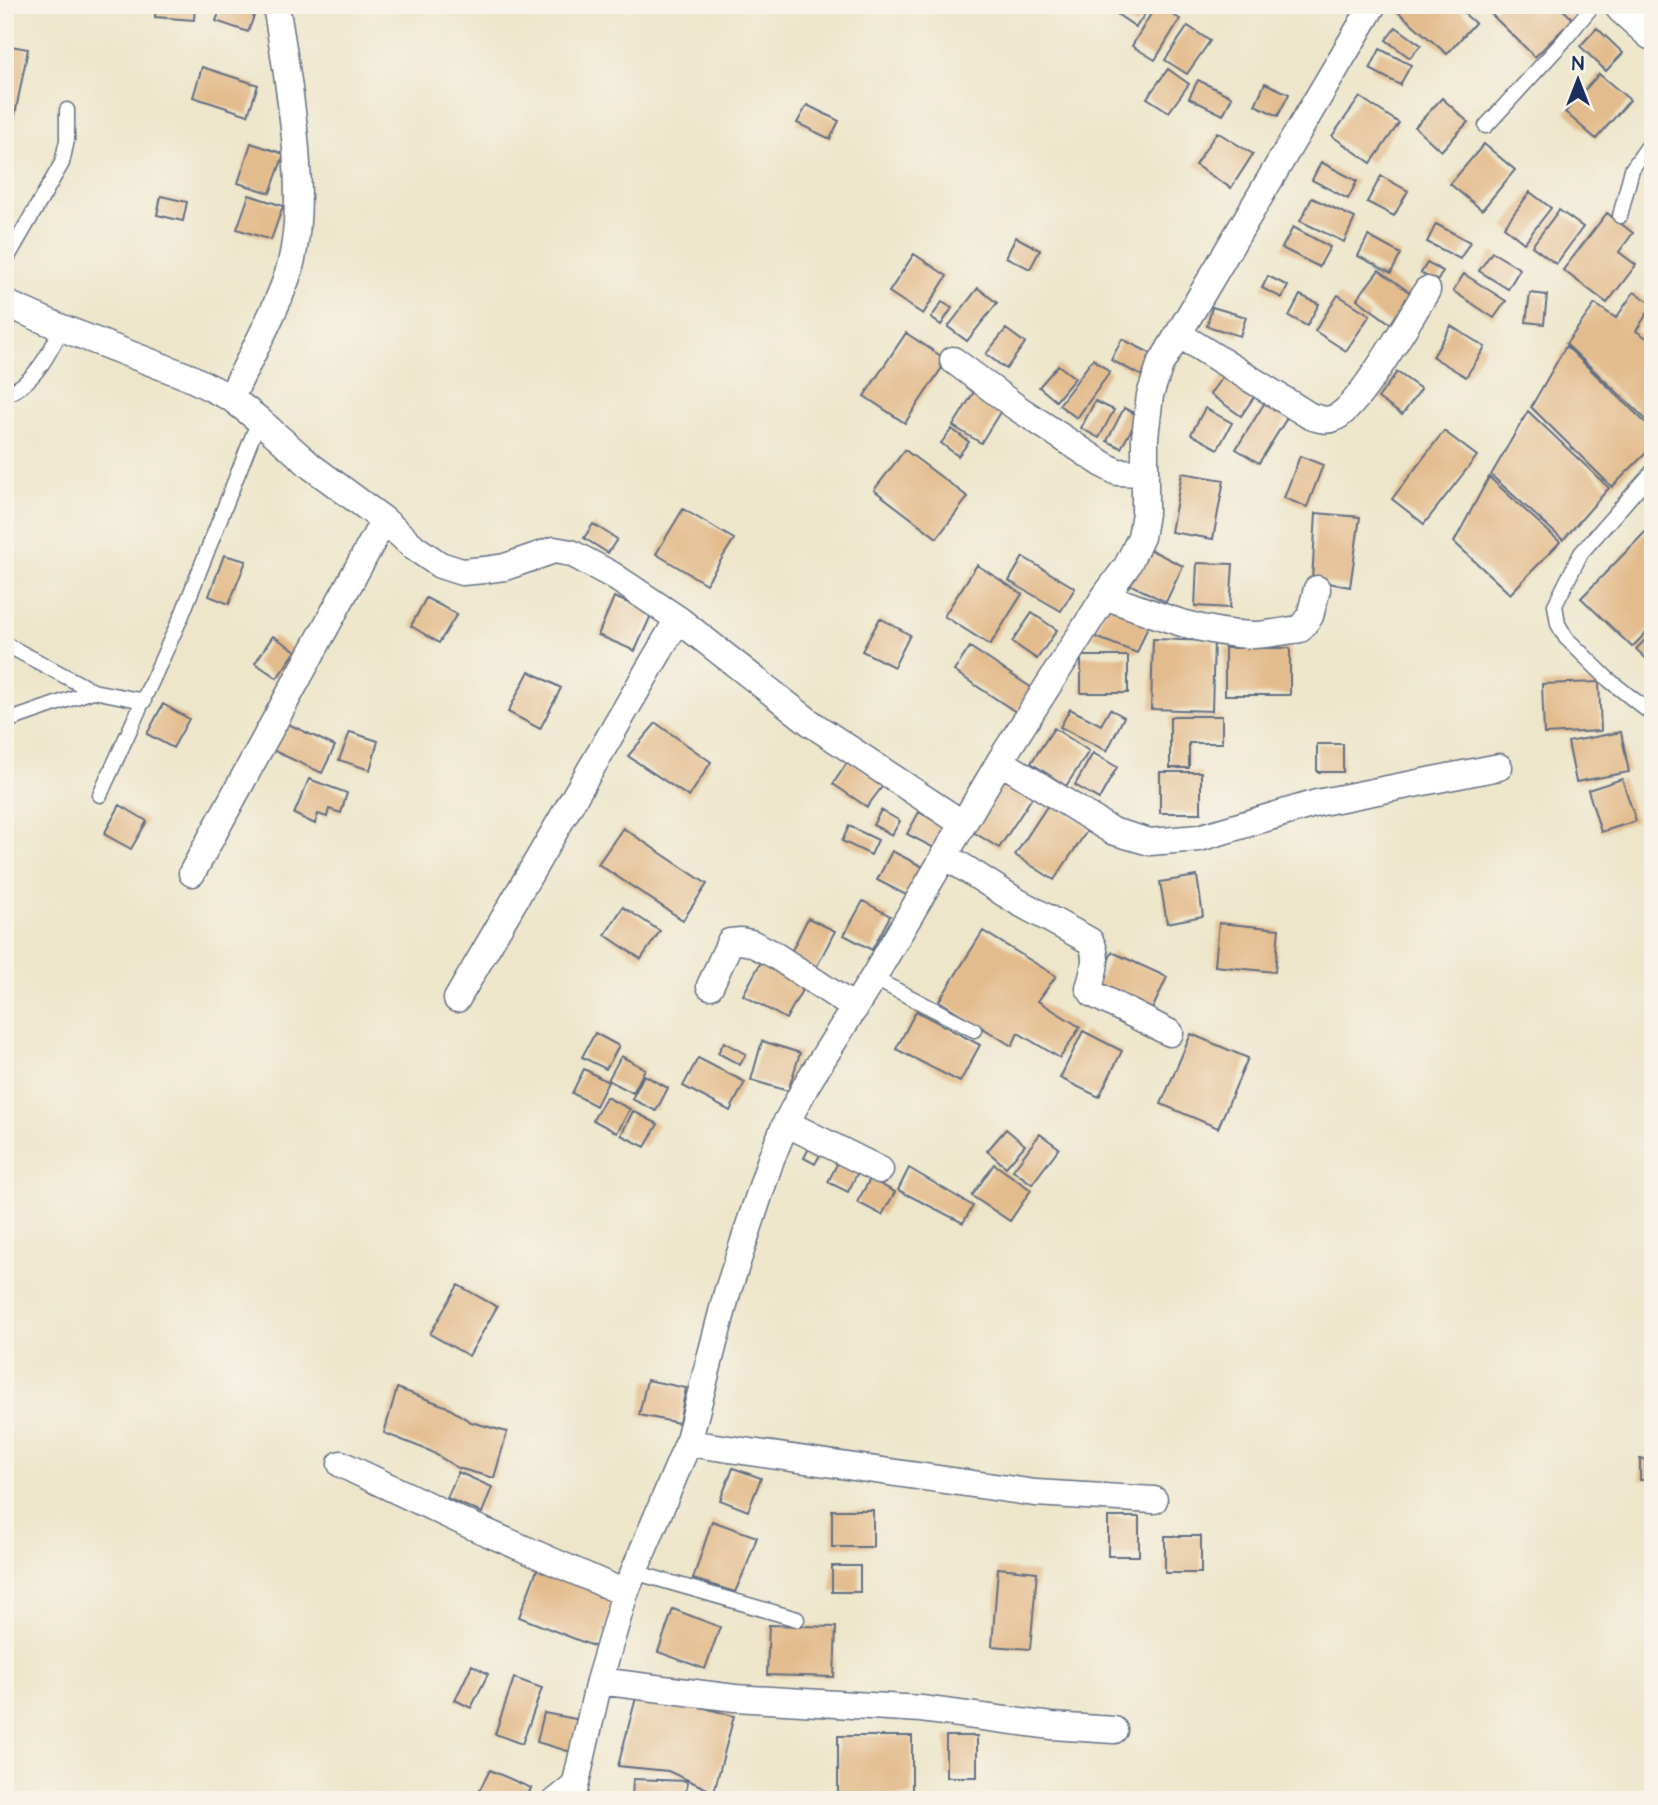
<svg xmlns="http://www.w3.org/2000/svg" width="1658" height="1805" font-family="'Architects Daughter',sans-serif">
<rect width="100%" height="100%" fill="#f7f3e8"/>
<filter id="ink" filterUnits="userSpaceOnUse"><feTurbulence type="fractalNoise" baseFrequency=".0143" numOctaves="2"/><feDisplacementMap in="SourceGraphic" scale="14" xChannelSelector="R" yChannelSelector="G"/><feConvolveMatrix kernelMatrix="1 2 1 2 8 2 1 2 1" color-interpolation-filters="sRGB"/></filter>
<filter id="wash" filterUnits="userSpaceOnUse"><feTurbulence type="fractalNoise" baseFrequency=".00686" numOctaves="4" result="noise"/><feDisplacementMap in="SourceGraphic" scale="28" xChannelSelector="R" yChannelSelector="G"/><feGaussianBlur stdDeviation="1.57" result="paint"/><feColorMatrix in="noise" values="0 0 0 0 0 0 0 0 0 0 0 0 0 0 0 0 0 1.4 0 .05"/><feComposite in="paint" operator="in"/></filter>
<g filter="url(#wash)">
<rect width="100%" height="100%" fill="#ede6ca"/>
<g id="blocks">
<path fill="#e3bc8d" d="M156,5H195L194,20L155,17Z
M222,5H258L248,32L216,21Z
M1118,5H1151L1136,27L1114,12Z
M1156,5L1180,19L1155,60L1132,46Z
M1390,5H1454L1475,23L1447,54Z
M1498,5H1558L1573,19L1535,57L1490,13Z
M1188,26L1210,41L1187,74L1165,60Z
M1396,27L1421,45L1410,58L1386,40Z
M1597,28L1623,53L1606,71L1580,46Z
M5,45L28,49L12,130L5,129Z
M1380,49L1411,65L1400,85L1370,69Z
M202,67L258,85L248,115L193,97Z
M1168,69L1189,84L1169,112L1147,98Z
M1599,74L1630,100L1596,139L1565,112Z
M1198,80L1232,97L1223,115L1189,98Z
M1265,83L1289,94L1278,116L1255,105Z
M1360,97L1399,123L1371,163L1332,136Z
M1442,98L1468,122L1441,151L1415,127Z
M807,105L839,121L830,139L797,123Z
M1217,132L1253,154L1231,188L1195,165Z
M251,143L284,154L270,193L238,183Z
M1484,144L1515,170L1482,210L1450,184Z
M1321,162L1357,181L1348,199L1312,180Z
M1381,176L1408,191L1394,216L1367,202Z
M1530,192L1551,208L1524,243L1504,227Z
M249,195L283,206L271,240L237,229Z
M161,196L187,202L183,221L157,215Z
M1312,198L1355,218L1344,242L1300,221Z
M1559,210L1583,227L1556,264L1532,246Z
M1607,213L1633,233L1619,252L1636,265L1607,303L1563,270Z
M1436,224L1470,242L1460,259L1427,242Z
M1293,227L1330,247L1319,267L1282,248Z
M1368,236L1401,254L1391,273L1358,256Z
M1016,237L1040,250L1030,269L1006,257Z
M1492,252L1520,269L1508,289L1479,271Z
M914,254L947,276L923,314L889,292Z
M1427,263L1443,271L1437,282L1421,273Z
M1379,270L1413,295L1391,324L1357,299Z
M1464,274L1506,301L1494,318L1453,291Z
M1268,276L1288,286L1282,298L1262,288Z
M978,288L997,303L967,341L948,327Z
M1634,292L1653,304L1636,331L1653,342V426L1566,344L1595,304L1616,318Z
M1530,293L1547,295L1544,324L1526,322Z
M1300,295L1319,304L1307,326L1289,316Z
M1338,295L1370,315L1346,351L1315,331Z
M942,302L952,308L941,325L931,318Z
M1212,307L1246,317L1240,336L1207,326Z
M1451,326L1485,347L1466,377L1433,357Z
M1006,329L1025,343L1006,369L986,354Z
M906,333L947,360L905,423L864,396Z
M1122,339L1160,358L1148,379L1111,360Z
M1566,346L1653,430V446L1612,487L1531,407Z
M1093,359L1110,372L1077,418L1059,405Z
M1058,365L1075,378L1056,401L1039,387Z
M1397,372L1421,389L1402,415L1378,398Z
M1225,373L1256,394L1241,416L1210,394Z
M977,387L1005,404L981,443L953,426Z
M1267,399L1290,413L1259,463L1236,449Z
M1095,401L1114,410L1099,438L1081,428Z
M1124,408L1139,416L1121,448L1107,441Z
M1205,408L1232,423L1218,449L1191,434Z
M1528,411L1609,488L1563,540L1491,475Z
M952,429L969,442L958,456L941,443Z
M1444,431L1477,456L1424,524L1392,499Z
M905,450L968,497L937,538L874,490Z
M1300,456L1323,465L1307,507L1284,498Z
M1182,473L1224,480L1213,539L1171,532Z
M1489,477L1560,542L1510,594L1454,542Z
M683,509L734,539L706,584L656,554Z
M1316,513L1360,517L1350,587L1312,580Z
M593,524L617,539L608,553L584,538Z
M1653,524V626L1632,647L1581,598Z
M1143,546L1183,566L1166,602L1125,582Z
M224,555L246,561L229,604L209,596Z
M1023,557L1075,588L1061,611L1009,581Z
M1197,563L1233,564L1230,608L1195,606Z
M977,565L1022,594L990,645L944,616Z
M614,597L652,613L635,651L598,635Z
M426,598L457,614L439,643L411,626Z
M1107,604L1150,621L1137,653L1093,636Z
M1032,613L1057,630L1037,659L1012,642Z
M880,618L910,635L894,667L862,651Z
M1653,632V665L1636,649Z
M273,636L296,651L277,678L255,663Z
M1153,639L1214,641L1212,711L1151,709Z
M970,647L1032,688L1016,712L954,671Z
M1225,648H1290V695H1225Z
M1081,656H1128V693H1081Z
M529,671L561,688L540,729L508,712Z
M1599,682L1601,731L1544,734L1542,684Z
M163,704L189,719L173,748L147,734Z
M1070,709L1101,725L1110,709L1124,717L1107,751L1060,727Z
M1174,716H1222V743H1189V768H1170V717Z
M284,722L335,746L322,773L270,749Z
M656,723L711,762L689,797L628,756Z
M1054,728L1089,751L1066,786L1031,763Z
M350,732L378,741L370,770L339,760Z
M1621,732L1629,772L1576,782L1568,742Z
M1317,744H1343V772H1317Z
M1093,753L1117,767L1099,799L1075,785Z
M849,760L884,784L867,807L833,784Z
M1005,766L1039,787L999,848L965,827Z
M1160,772H1201V813H1160Z
M309,779L347,793L341,813L329,809L327,817L318,814L315,824L294,814Z
M1622,779L1636,821L1601,832L1588,790Z
M1050,802L1089,828L1054,880L1015,855Z
M120,805L147,821L131,849L104,834Z
M881,810L900,821L892,835L873,825Z
M919,812L950,829L938,850L907,834Z
M849,826L878,840L871,855L842,841Z
M623,828L707,884L683,920L598,864Z
M892,851L925,868L910,897L877,880Z
M1197,876L1203,916L1167,923L1160,882Z
M863,901L890,916L872,950L844,935Z
M623,907L660,931L641,959L605,935Z
M808,918L835,931L815,970L789,956Z
M1219,923L1279,929L1275,972L1215,966Z
M983,931L1056,976L1038,1001L1080,1027L1060,1058L1018,1033L1012,1046L939,1001Z
M1112,952L1167,977L1151,1012L1096,988Z
M762,960L806,983L786,1019L743,995Z
M916,1011L980,1045L960,1082L896,1049Z
M1083,1031L1122,1051L1099,1097L1060,1078Z
M595,1033L619,1046L606,1069L582,1057Z
M1191,1034L1248,1058L1218,1128L1161,1104Z
M762,1041L800,1053L788,1091L751,1080Z
M724,1042L746,1054L740,1065L718,1053Z
M621,1056L645,1069L633,1093L608,1080Z
M698,1058L745,1082L730,1111L683,1086Z
M584,1069L608,1082L596,1106L572,1093Z
M644,1075L668,1088L656,1111L632,1099Z
M606,1097L630,1109L617,1133L593,1120Z
M633,1111L658,1124L645,1147L621,1135Z
M1006,1129L1025,1145L1006,1167L987,1151Z
M1040,1134L1059,1148L1032,1184L1013,1170Z
M812,1142L824,1148L815,1164L804,1158Z
M839,1160L859,1170L848,1192L828,1182Z
M994,1164L1031,1190L1010,1221L972,1196Z
M909,1168L973,1206L963,1223L898,1190Z
M870,1179L895,1192L882,1215L857,1202Z
M458,1285L497,1307L469,1356L430,1334Z
M647,1380L686,1388L679,1423L639,1415Z
M397,1388L445,1406L471,1422L507,1432L494,1478L458,1468L430,1451L384,1433Z
M1640,1459L1653,1460V1480H1640Z
M733,1468L761,1478L748,1511L720,1500Z
M458,1472L492,1487L482,1513L447,1498Z
M832,1510H873V1547H832Z
M1108,1517H1139V1556H1108Z
M712,1521L757,1537L747,1565L735,1592L693,1579Z
M1165,1536H1201V1573H1165Z
M540,1562L620,1593L598,1648L519,1617Z
M832,1566H860V1592H832Z
M998,1568L1037,1572L1030,1649L992,1646Z
M673,1609L720,1627L705,1669L658,1652Z
M769,1625L836,1627L834,1677L767,1675Z
M472,1665L488,1674L471,1708L455,1700Z
M514,1678L542,1688L522,1744L495,1734Z
M638,1690L734,1716L714,1792L668,1771L618,1766Z
M544,1713L581,1720L571,1752L537,1742Z
M838,1736H912V1796H838Z
M946,1736H977V1777H946Z
M490,1770L531,1788L526,1800H501L479,1791Z
M633,1779L687,1781L686,1800H632Z"/>
</g>
</g>
<g filter="url(#ink)">
<use href="#blocks" fill-opacity="0" stroke="#646f84" stroke-width="2"/>
<g fill="none" stroke-linecap="round" stroke-linejoin="round">
<g stroke="#646f84" stroke-width="17">
<path id="service" d="M1486,126L1562,43L1593,5
M1620,216L1632,169L1653,139
M5,262L62,163L67,140V110
M5,394C33,386 50,352 62,328
M1653,471L1581,553L1555,605L1558,624L1566,638L1609,680L1653,715
M5,644L93,691L144,701
M13,719L93,691
M100,795L182,615L259,420
M873,978L974,1030
M634,1572L797,1619
M548,1800L574,1779"/>
</g>
<g stroke="#646f84" stroke-width="29">
<path id="minor" d="M5,303L62,328L189,377L231,398L259,420L312,467L384,520L415,548L440,565L462,572L484,570L505,567L554,550L571,553L612,575L678,619L812,724L963,824
M1180,335L1310,416C1319,419 1327,422 1336,417C1358,408 1412,315 1427,290
M953,360L1016,407L1104,465L1117,472L1145,473
M231,398C248,360 274,316 287,277C312,204 288,80 276,5
M1105,596C1153,614 1200,633 1252,635C1268,635 1284,631 1300,629L1310,616L1317,589
M1000,761L1112,831L1150,842L1199,838L1317,803L1499,767
M944,855L1018,902L1090,941C1099,955 1094,972 1089,988L1093,994L1170,1033
M192,873L384,520
M710,986L730,942L741,941L751,943L773,954L855,1008
M457,999L678,619
M786,1123L880,1170
M688,1443L1035,1493L1154,1500
M341,1464L463,1522L625,1593
M599,1681L735,1698L921,1709L1052,1726L1114,1730
M572,1800L599,1681L625,1593L688,1443L727,1293L771,1159L786,1123L808,1082L873,978L1000,761L1105,596L1127,566L1141,537L1145,513V437L1150,395L1160,365L1373,5"/>
</g>
<g stroke="#646f84" stroke-width="41">
<path id="trunk" d="M1624,5L1653,31"/>
</g>
<use href="#service" stroke="#fff" stroke-width="14"/>
<use href="#minor" stroke="#fff" stroke-width="26"/>
<use href="#trunk" stroke="#fff" stroke-width="38"/>
</g>
</g>
<rect width="1658" height="1805" fill="none" stroke="#f7f3e8" stroke-width="28"/>
<g transform="translate(1578 80)" stroke="#f7f3e8" stroke-width="5" paint-order="stroke">
<path d="M0-5L12 26L0 18L-12 26Z" fill="#1b2f5e"/>
<text y="-10" font-size="19" font-weight="bold" text-anchor="middle" fill="#1b2f5e">N</text>
</g>
</svg>
